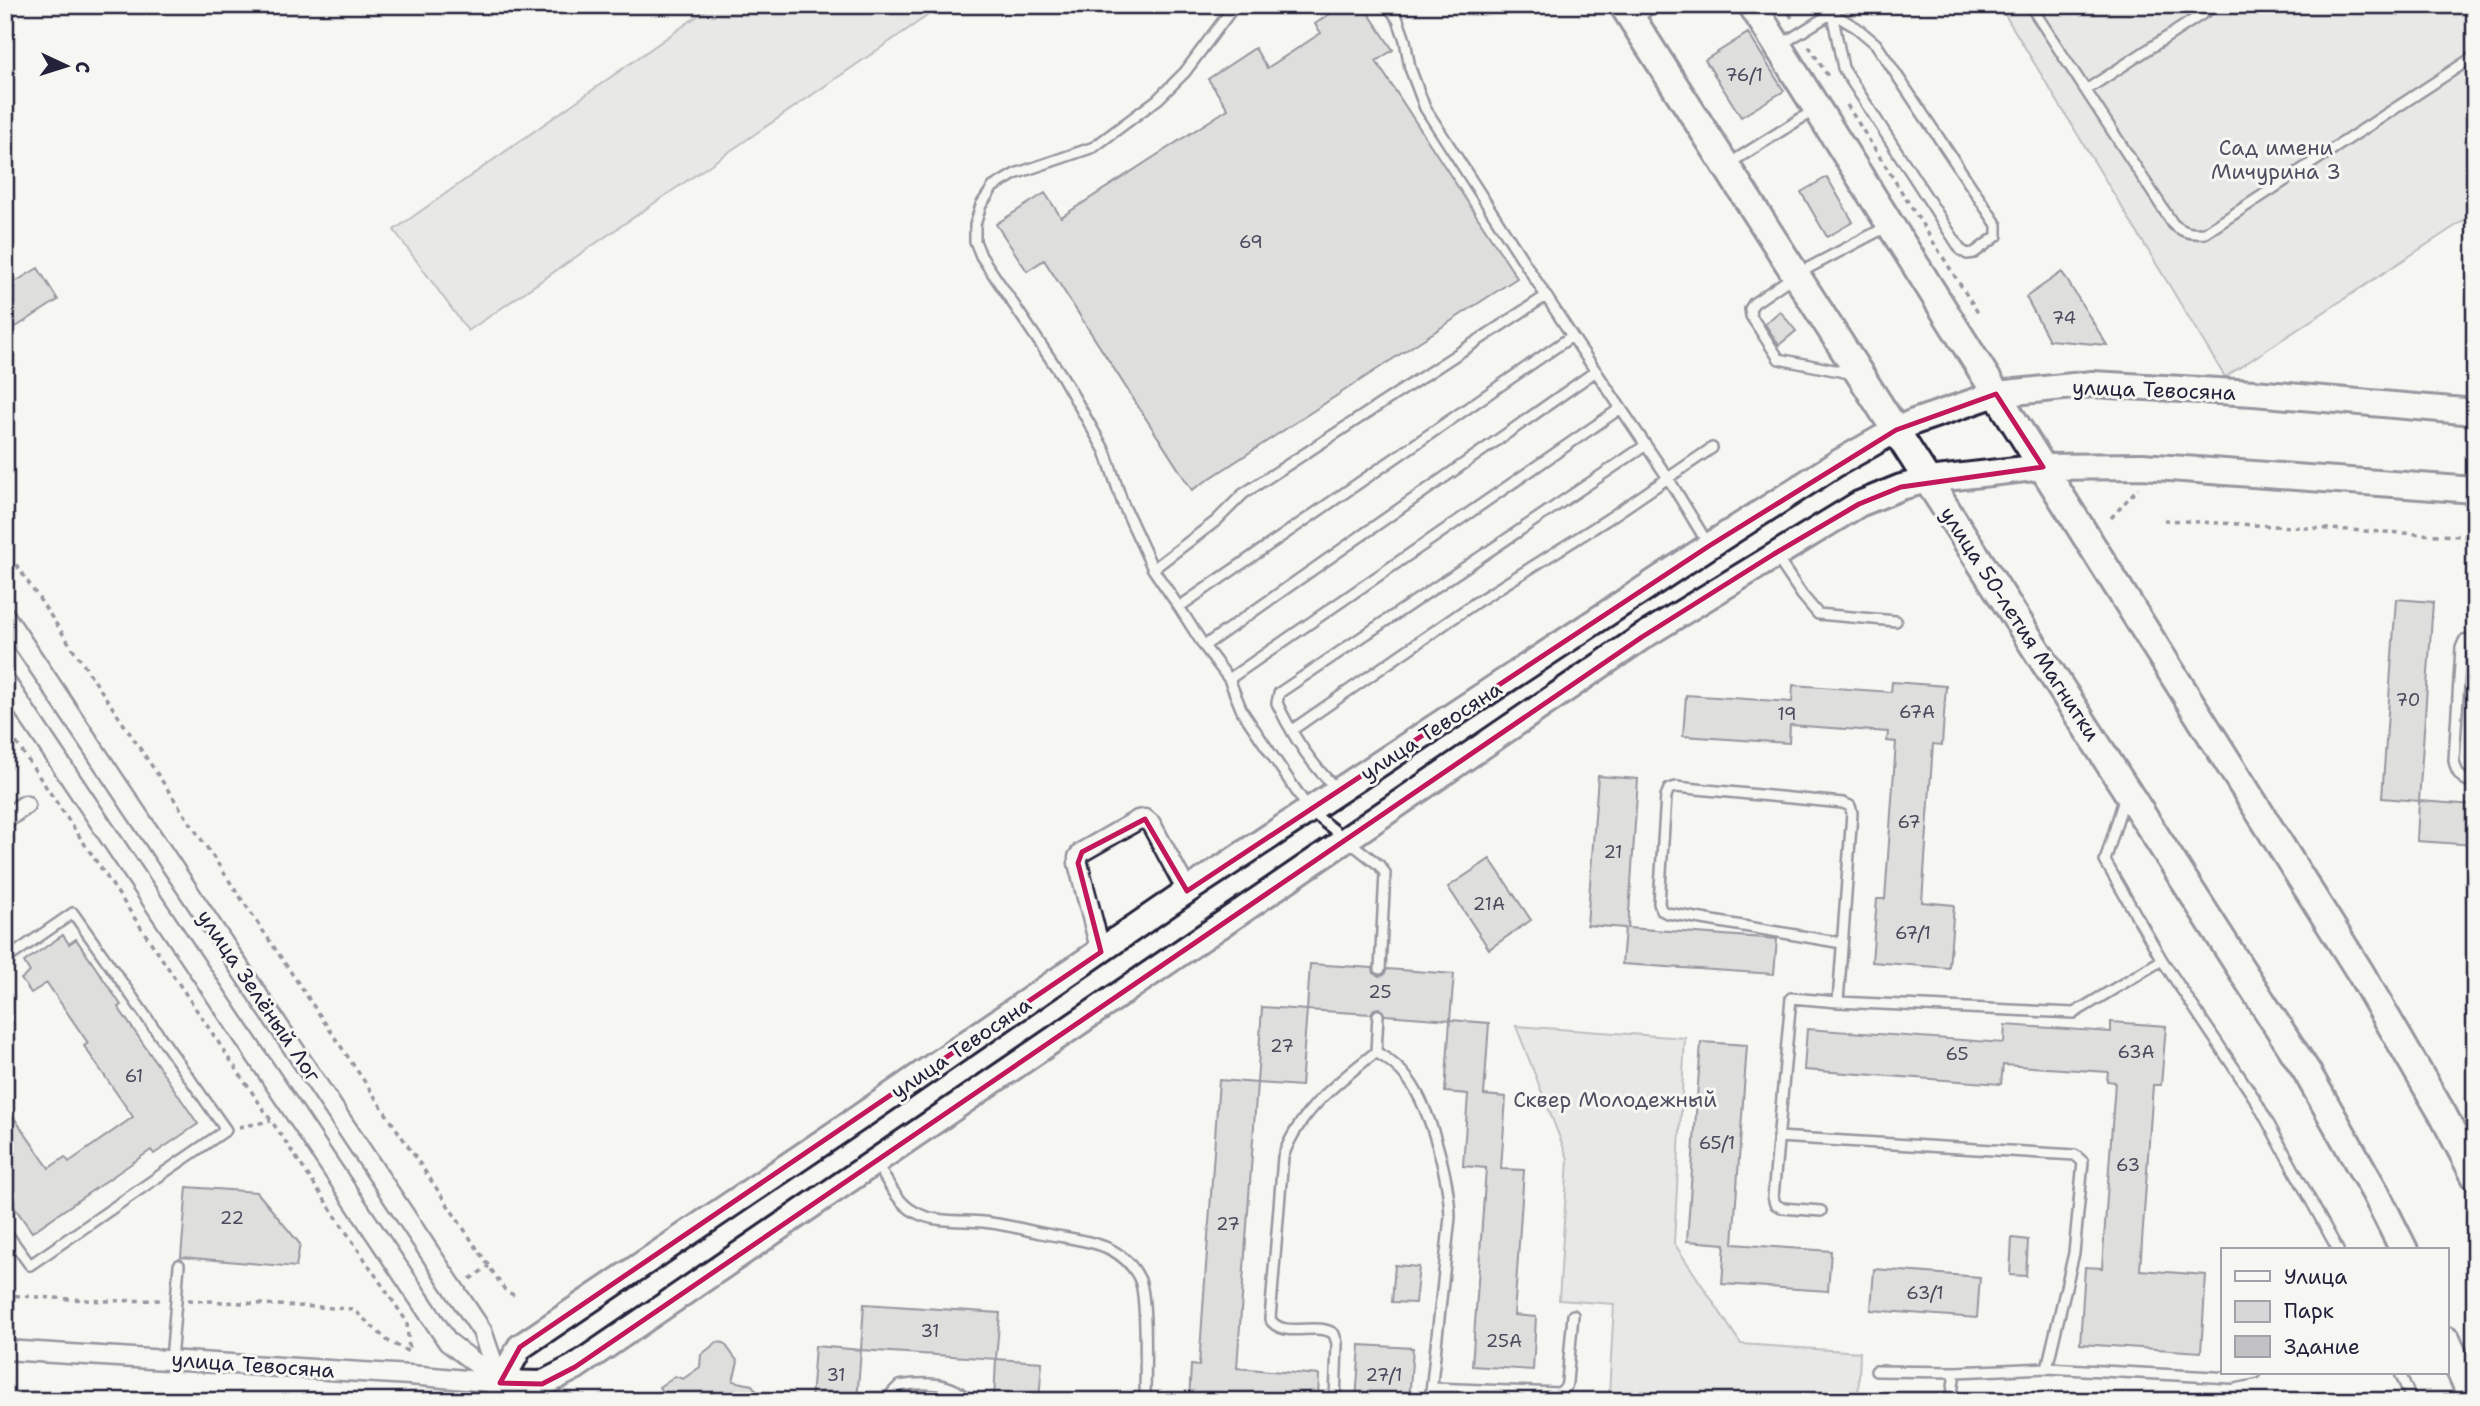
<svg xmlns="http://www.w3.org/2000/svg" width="2480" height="1406" font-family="'Shantell Sans',sans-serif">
<rect width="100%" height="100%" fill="#f6f6f2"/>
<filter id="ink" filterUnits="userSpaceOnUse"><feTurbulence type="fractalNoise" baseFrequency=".0143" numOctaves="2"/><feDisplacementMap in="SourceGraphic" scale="14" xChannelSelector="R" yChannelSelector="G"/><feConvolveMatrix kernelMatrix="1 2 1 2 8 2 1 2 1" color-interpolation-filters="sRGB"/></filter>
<g filter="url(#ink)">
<path fill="#d7d7d7" stroke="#7c7c89" stroke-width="2" d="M713,5H943L468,331L394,230Z
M1999,5H2475V213L2225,377Z
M1516,1026L1685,1038L1674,1243L1741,1344L1860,1352L1858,1401H1693L1609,1395L1614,1304L1559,1300L1568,1159Z"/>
<path fill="#c2c2c4" stroke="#22223b" stroke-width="2" d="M1343,5H1363L1393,50L1376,61L1517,278L1192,490L1044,260L1027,271L996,224L1045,193L1061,217L1228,109L1208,79L1255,48L1267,68L1321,33L1315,24Z
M1748,33L1784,91L1741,117L1705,60Z
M1827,177L1853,222L1827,237L1801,192Z
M38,268L58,300L5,334V288Z
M2062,272L2107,345L2049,340L2026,297Z
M1780,311L1796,331L1779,345L1765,324Z
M2396,599L2433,602L2419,801L2382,798Z
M1892,682L1946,686L1942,745L1933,744L1922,902L1954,905L1949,968L1872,962L1877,899H1885L1896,742L1887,741L1888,732L1790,725L1789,743L1683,736L1686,695L1792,702L1793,685L1891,692Z
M1598,776L1638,779L1628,928L1777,939L1774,974L1622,964L1625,928L1587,925Z
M2419,801L2475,805V845L2417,841Z
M1490,859L1531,920L1489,949L1448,887Z
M63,935L69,944L76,939L121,1005L118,1007L198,1124L154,1154L151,1150L32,1232L5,1194V1105L49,1168L65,1157L69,1162L133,1117L84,1046L88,1043L47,983L31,993L21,979L30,972L24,962Z
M1310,964L1373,968L1374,973L1379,976L1384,975L1387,969L1454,974L1450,1020L1385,1015L1379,1008L1374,1009L1371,1014L1307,1010Z
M1262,1007L1307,1010L1301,1086L1257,1083Z
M1450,1020L1489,1023L1484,1095L1506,1097L1501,1169L1524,1170L1514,1315L1536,1317L1533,1370L1472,1366L1486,1168L1463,1166L1468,1094L1445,1092Z
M2111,1022L2166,1026L2161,1085H2153L2140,1270L2206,1275L2201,1352L2080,1344L2085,1267L2102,1268L2115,1082L2107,1081L2108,1072L2003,1065L2001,1084L1804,1070L1807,1029L2004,1043L2005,1025L2111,1032Z
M1701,1042L1747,1045L1733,1244L1831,1251L1828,1291L1722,1284L1725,1244L1687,1241Z
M1219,1080L1257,1083L1237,1368L1319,1375L1318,1401H1189L1191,1365L1199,1366Z
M187,1187L257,1192L300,1244L296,1267L181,1257Z
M2012,1238L2028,1240L2026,1276L2010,1275Z
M1395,1265L1419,1267L1415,1303L1392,1302Z
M1874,1269L1980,1277L1977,1318L1871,1310Z
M864,1304L1000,1313L996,1359L861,1350Z
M717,1342L724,1343L738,1362L733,1381L752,1385L764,1401H668L659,1387L675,1376L683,1379L700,1367L701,1355Z
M1360,1345L1413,1348L1409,1401H1356Z
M815,1346L861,1350L857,1401H811Z
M996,1359L1042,1362L1039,1401H994Z"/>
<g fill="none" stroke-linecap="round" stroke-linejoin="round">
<g stroke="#22223b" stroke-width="14">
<path id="lane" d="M1388,5L1398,20L1405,40L1410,68L1425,108L1546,296
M2030,5L2173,224C2184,233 2191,234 2205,233L2475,56
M1832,13L1857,28L1876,44L1997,225V236L1974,253L1967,254L1961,250L1843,68Z
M1634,20L1655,5
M1779,46L1832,13L1828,5
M2086,90L2216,5
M1727,165L1816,109
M1596,371L1204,646L1179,607L1572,336L1668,478L1708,544
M1854,374L1779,359L1751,316L1750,309L1754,303L1795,275L1888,226
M1775,555L1802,595L1818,614L1896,621
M1153,569L1123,504L1105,451L1062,376L981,256L975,241V225L981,205L993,187L1015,174L1094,147L1158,99L1185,72L1235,5
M1179,607L1153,569L1216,521L1243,494L1546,296L1572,336
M2475,639L2464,641L2461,648L2454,760C2456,773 2461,780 2475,784
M1204,646L1229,679L1621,408
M1229,679L1242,711L1310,811L1379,865L1385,873L1380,969
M1292,730L1475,603L1608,519L1712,448
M1338,790C1312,766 1292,735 1277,703L1279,693L1646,445
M2125,796L2105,861L2162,960L2255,1099L2338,1250
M1842,943L1667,913L1661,910L1659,903L1666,796L1669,789L1676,787L1843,803L1850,806L1852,813L1838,1002L2074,1013L2162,960
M5,960L73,913L226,1130L30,1265L5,1231
M1376,1052C1388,1059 1399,1067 1408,1079C1431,1109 1449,1179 1450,1217L1430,1401
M1778,1137L2075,1155L2083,1162L2074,1253L2047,1368L1955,1372L1876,1371
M876,1162C886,1179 897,1203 915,1212C934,1223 962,1220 983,1222C1003,1224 1022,1229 1041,1233C1078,1241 1119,1239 1139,1278C1148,1295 1145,1376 1145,1401
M1821,1211L1782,1208L1775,1204L1773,1197L1791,998L1838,1002
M171,1360L179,1265
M2047,1368L2232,1378L2256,1373
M2400,1373L2412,1401
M1432,1388L1559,1393L1566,1387L1567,1382L1573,1315
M891,1401L892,1393L899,1386C921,1382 954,1381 968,1401
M1335,1401L1337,1343L1334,1334C1317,1321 1283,1340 1270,1319L1283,1157C1298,1112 1339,1081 1376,1052L1378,1015
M1951,1401L1955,1372"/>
</g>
<g stroke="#22223b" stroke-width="23">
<path id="street" d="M5,616L482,1331L500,1383
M5,681L448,1342L500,1382
M5,819L25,805
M1101,952L1078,863V857L1082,852L1138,820L1145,819L1151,824L1187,891
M5,1350L410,1375L500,1383"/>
</g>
<g stroke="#22223b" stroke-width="30">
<path id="secondary" d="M500,1383L542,1384L575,1367L1642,637L1859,504L1901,487L1928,480L2043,467L2142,466L2475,490
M499,1401L500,1383L520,1347L857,1119L1187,891L1709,546L1836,464L1896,430L1914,422L1996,394L2092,384L2254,393L2475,412"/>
</g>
<g stroke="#22223b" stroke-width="32">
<path id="primary" d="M1623,5L2307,1072L2376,1194L2404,1250
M1752,5L2360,972L2442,1113L2475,1176
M2447,1341L2474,1401"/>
</g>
<path stroke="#22223b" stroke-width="3.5" stroke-dasharray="5 5" stroke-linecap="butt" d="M1784,5L1794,21
M1809,46L1829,78
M1847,105L1980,316
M2111,518L2138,488
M2164,520L2475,537
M5,548L505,1290L517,1297
M5,726L407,1322
M239,1127L271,1121
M470,1279L489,1266
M5,1295L103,1301L163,1300
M188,1300L353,1309L388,1341L409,1352
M407,1323L409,1350"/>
<use href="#lane" stroke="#f6f6f2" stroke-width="9"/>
<use href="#street" stroke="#f6f6f2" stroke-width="18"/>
<use href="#secondary" stroke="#f6f6f2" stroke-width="24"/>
<use href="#primary" stroke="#f6f6f2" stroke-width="26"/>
</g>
</g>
<path d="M0 0H2480V1406H0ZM1996,394L2043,467L1901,487L1859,504L1774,554L1642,637L575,1367L542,1384L500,1383L520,1347L1101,952L1078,863L1082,852L1145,819L1187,891L1709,546L1896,430Z" fill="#f6f6f2" fill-opacity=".55" fill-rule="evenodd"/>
<path fill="none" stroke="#c2185b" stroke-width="5" stroke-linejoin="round" d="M1996,394L2043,467L1901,487L1859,504L1774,554L1642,637L575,1367L542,1384L500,1383L520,1347L1101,952L1078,863L1082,852L1145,819L1187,891L1709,546L1896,430Z"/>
<g text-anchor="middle" stroke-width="6" stroke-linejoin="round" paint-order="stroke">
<g font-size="18" fill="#4a4a5d">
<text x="1744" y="81">76/1</text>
<text x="1251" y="248">69</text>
<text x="2064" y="324">74</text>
<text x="2408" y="706">70</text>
<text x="1917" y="718">67А</text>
<text x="1787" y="720">19</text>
<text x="1909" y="828">67</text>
<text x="1613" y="858">21</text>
<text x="1489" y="910">21А</text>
<text x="1913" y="939">67/1</text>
<text x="1380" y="998">25</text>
<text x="1282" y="1052">27</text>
<text x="2136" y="1058">63А</text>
<text x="1957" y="1060">65</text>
<text x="134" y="1082">61</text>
<text x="1717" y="1149">65/1</text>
<text x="2128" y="1171">63</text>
<text x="232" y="1224">22</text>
<text x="1228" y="1230">27</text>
<text x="1925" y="1299">63/1</text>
<text x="930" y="1337">31</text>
<text x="1504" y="1347">25А</text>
<text x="836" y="1381">31</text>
<text x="1384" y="1381">27/1</text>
</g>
<g font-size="21" fill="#4f4f62" stroke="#f6f6f2">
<text x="2276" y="155">Сад имени<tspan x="2276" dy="24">Мичурина 3</tspan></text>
<text x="1615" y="1107">Сквер Молодежный</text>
</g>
<g font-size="21" fill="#22223b" stroke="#f6f6f2">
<text transform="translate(2154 390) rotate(2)" y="7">улица Тевосяна</text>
<text transform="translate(2020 624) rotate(57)" y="7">улица 50-летия Магнитки</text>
<text transform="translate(1431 731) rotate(-33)" y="7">улица Тевосяна</text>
<text transform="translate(259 996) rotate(56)" y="7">улица Зелёный Лог</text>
<text transform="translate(961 1048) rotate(-34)" y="7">улица Тевосяна</text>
<text transform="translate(253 1365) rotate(4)" y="7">улица Тевосяна</text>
</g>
</g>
<rect width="2480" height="1406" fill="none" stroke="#f6f6f2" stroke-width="28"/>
<rect x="14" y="14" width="2452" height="1378" fill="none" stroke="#22223b" stroke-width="2.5" filter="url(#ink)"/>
<rect x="2221" y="1248" width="228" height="126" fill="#f6f6f2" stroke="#a1a1a9" stroke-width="2"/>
<rect x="2235" y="1271" width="35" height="10" fill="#f6f6f2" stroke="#a1a1a9" stroke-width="2"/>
<text x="2284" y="1284" font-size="21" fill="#22223b">Улица</text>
<rect x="2235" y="1301" width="35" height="21" fill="#d7d7d7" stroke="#a1a1a9" stroke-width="2"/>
<text x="2284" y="1318" font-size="21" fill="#22223b">Парк</text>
<rect x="2235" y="1336" width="35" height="21" fill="#c2c2c4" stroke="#a1a1a9" stroke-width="2"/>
<text x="2284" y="1354" font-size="21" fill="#22223b">Здание</text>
<g transform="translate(66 66) rotate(94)" stroke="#f6f6f2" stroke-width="5" paint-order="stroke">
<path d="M0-5L12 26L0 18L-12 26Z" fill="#22223b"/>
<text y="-10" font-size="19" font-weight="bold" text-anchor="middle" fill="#22223b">С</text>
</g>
</svg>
